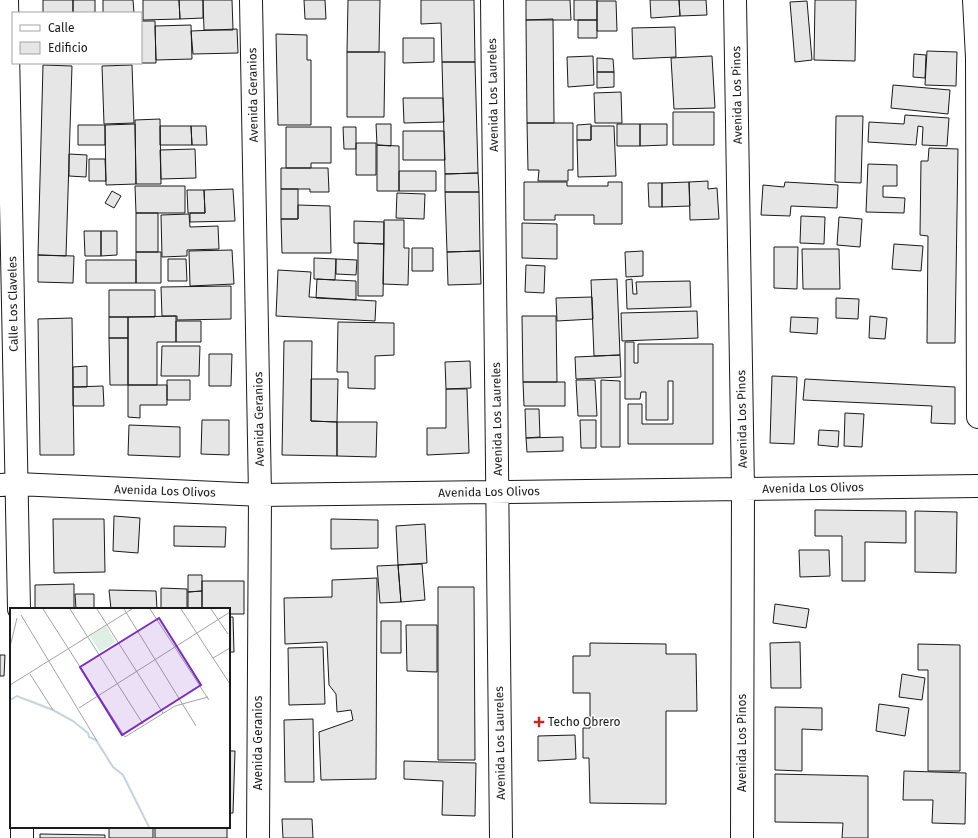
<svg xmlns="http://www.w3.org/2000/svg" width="978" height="838" font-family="'Fira Sans',sans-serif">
<rect width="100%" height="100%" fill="#fff"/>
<path fill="#e6e6e6" stroke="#1a1a1a" d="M43,0H73V13H43Z
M73,0H95V13H73Z
M103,0H133L134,13H103Z
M143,0H179L180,19L143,20Z
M179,0H203V18L180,19Z
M203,0H232L233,30H204Z
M304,0H325L326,19H305Z
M348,0H380L379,52H347Z
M421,0H474L475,62H442L441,23L421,24Z
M526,0H570L571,20H526Z
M574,0H597V20H574Z
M650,0H679L680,16L651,18Z
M679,0H706L707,15L680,16Z
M815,0H856L855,61L814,60Z
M597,1H616L617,31H597Z
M807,1L812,60L795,62L790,2Z
M553,19L554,123H527L526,20Z
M578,20H597V38H578Z
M141,21H155L156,63H136H141Z
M191,25L192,59L156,60L155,26Z
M675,27L676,57L633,59L632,28Z
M237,29L238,53L193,54L191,31Z
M276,34L307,35V60H311V125H278Z
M403,38H434V62L403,63Z
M927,51L957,52L956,86L925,85Z
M347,52H385L384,117H347Z
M914,54L926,55L925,78L913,77Z
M593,56L594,85L568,87L567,57Z
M712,56L715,108L674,109L671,58Z
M597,58L613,59L614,72H597Z
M442,62H475L478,173L445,174Z
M43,65L72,66L66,256L38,255Z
M132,65L134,123L104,124L102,66Z
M597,72H614V87L597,88Z
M893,85L950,90L948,114L891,108Z
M621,92L622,123H595L594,93Z
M403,98H443L444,122L404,123Z
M673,112H714V145H673Z
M905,115L949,118L947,146L922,145L923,127L918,126L916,145L868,142L869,122L904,124Z
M836,116H863L861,183L835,182Z
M160,119L161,184H136L135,120Z
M527,123H573V170H568V181H538L539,170H528Z
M135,124L136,184L106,185L105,125Z
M376,124H391V146L377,145Z
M591,124V140H577V125Z
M617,124H640V146H617Z
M640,124H667V145L640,146Z
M78,125H105V145H78Z
M160,126H191L192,145H160Z
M191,126H206L207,145H192Z
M591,126H614L616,176L578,177L577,140H591Z
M286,127H331V163H311V168H286Z
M343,127H356V149H344Z
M403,131H444L445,160H403Z
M356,143H376V175H356Z
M377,145L399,146V191H377Z
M929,148L958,149L955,343H927L928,236L920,235L921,161H928Z
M195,149L196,178L161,179L160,150Z
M69,154L87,155L86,177L69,176Z
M89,159H105L106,181H89Z
M868,164L897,165V186H883V197L905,198L904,213L866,212Z
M281,168H328L329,192H310V189H281Z
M399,171H436V191H399Z
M478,173L479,192H445V174Z
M708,181V189L717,188L719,219L690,220L689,182Z
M524,182H567V186H608V182H622V224H594V215H555V220H524Z
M689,182L690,206L662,207V183Z
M785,182L838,185L837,208L791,206L790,216L761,215L763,185L784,187Z
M648,183H662V207H649Z
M135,186H185V213H136Z
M233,189L235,221L190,222V213H205L204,190Z
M281,189H298V219H281Z
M187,190H204L205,213H188Z
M112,191L121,196L114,208L105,203Z
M445,192H479L480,251L447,252Z
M397,193L425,194L424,219L396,218Z
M298,205L330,206L331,253H282L281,219H298Z
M136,213H158V252H136Z
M189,214L190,227L218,226L219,249L187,250V256L162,257L161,215Z
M801,216L825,217L824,244L800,243Z
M839,217L862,219L860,247L837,245Z
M384,220H404V248H409L408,285L383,284Z
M354,221L384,222V244L354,243Z
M522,223L557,224V259L522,258Z
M84,231H101V256H85Z
M101,231H117V255L101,256Z
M358,243L384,244L383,296H358Z
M894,244L923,246L921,271L892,269Z
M774,247H798L797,289L774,288Z
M412,248H433V271H412Z
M802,249H839L840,289H803Z
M232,250L234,284L190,286L189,251Z
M480,251L481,284L448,285L447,252Z
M643,251V276L626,277L625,252Z
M136,252H161V283H136Z
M38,255L74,256L73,283L38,282Z
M314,258L336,259L335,280L314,279Z
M168,259H186L187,281H168Z
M336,259L357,260L356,275L336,274Z
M86,260H136V283H86Z
M526,265L545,266L544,293L525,292Z
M278,270L311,272L309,297L376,301L375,321L276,316Z
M317,279L356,281V300L316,298Z
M617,279L620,355L594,356L591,280Z
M632,279L633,294H637L636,282L690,281L691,307L627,309L626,280Z
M231,286V319L177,320V316H162L161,287Z
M109,290H155V317H109Z
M592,297L593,319L557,321L556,298Z
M836,298L859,299L858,319L836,318Z
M697,311L698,338L622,341L621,313Z
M176,316V342H157V385H128V317Z
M522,316H556L557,382H523Z
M870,316L887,318L885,339L869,338Z
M109,317H128V338H109Z
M791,317L818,318L817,334L790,332Z
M72,318L74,455H40L38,319Z
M176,321H201V342H176Z
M338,322L394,323V355L375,356V389L348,388V372H337Z
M109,338H128V385H110Z
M284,341H312L311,421L337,422V456L282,455Z
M625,342H634V363H638V344H713V444H628V404H642V424H673V381H668V420H646V392H641L640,399H625Z
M162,346H200L199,376H161Z
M209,354H232L231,386H209Z
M620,355L621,377L576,379L575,357Z
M470,361L471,388L446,389L445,362Z
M87,366V387H73V367Z
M772,376L797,377L794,444L770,443Z
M311,379H338L337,422L311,421Z
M805,379L955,387V424L931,423L932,406L803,400Z
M167,380H190V400H167Z
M576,380H595L597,416H578Z
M601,380L620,381V447H601Z
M523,382H565V406H524Z
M128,385H167V405H140V418L128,417Z
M103,386L104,406H73V387Z
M446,389H467L469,453L427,455V428H446Z
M525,409H539L540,437L526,438Z
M845,413L864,414L862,447L844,446Z
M202,420H229V455L201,454Z
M580,420H596V448H581Z
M337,422H377L376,457L337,456Z
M129,425L180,427V457L128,455Z
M819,430L839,431L838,447L818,445Z
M563,437V451L527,452L526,438Z
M815,510L906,511V543L865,542V581H842V536H815Z
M915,511L957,512L956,573L915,572Z
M114,516L140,518L138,553L113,551Z
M53,519H104L105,572L54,573Z
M331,519L378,520V548L331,549Z
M425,524L427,563L398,565L396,526Z
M174,526L226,527L225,547L174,546Z
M799,550H829L830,576L800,577Z
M422,564L425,600L401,602L398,565Z
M398,565L401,602L380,603L377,566Z
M188,575H202V591L188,592Z
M377,578L376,779L321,780L319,732L353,720L351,710L337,712L336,694L329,685L327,642L285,644L284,598L332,597V580Z
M202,581H244V614H229V609H202Z
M74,584V609H35V585Z
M438,587H474L475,760H438Z
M161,588L187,589V609L161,608Z
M109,590L156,591L157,609H111Z
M202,591V609H188V592Z
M75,594H94V609H76Z
M775,604L809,609L806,628L773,623Z
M229,617H233L234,652H229Z
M381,621H401V653H381Z
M406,625H437V672L407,671Z
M800,642L801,688H771L770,643Z
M590,643L666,644V654H696L697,711H666V804L590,803L589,758H583V728H590V693H573V656H590Z
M918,644L960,645V771H928V670H918Z
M323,647L325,704L289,705L288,648Z
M0,655H5L4,676H0Z
M902,674L925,678L922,700L899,697Z
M879,704L909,708L905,736L876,731Z
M775,707L822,708V730L802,729V771L775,770Z
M313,719L314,782H285L284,720Z
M575,735L576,759L538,761V736Z
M229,751H235L233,813H229Z
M404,761L476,763L475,816L442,815L443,781L404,779Z
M904,771L966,773L965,824L932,823L933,800H903Z
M775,774L868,776V838H842L843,823L775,822Z
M282,819H312L313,838H283Z
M109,827H153V838H109Z
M155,827H227V838H155Z
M40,834L105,835V838H40Z"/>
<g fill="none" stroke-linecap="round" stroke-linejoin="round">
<g stroke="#1a1a1a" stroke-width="24">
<path id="minor" d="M7,0L19,609
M251,0L260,495L258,838
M492,0L501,838
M735,0L743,489L742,838
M974,0L977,58L978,417
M0,485L17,484L260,495L978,486
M22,827V838"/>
</g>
<use href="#minor" stroke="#fff" stroke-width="22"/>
</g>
<path fill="#c62828" stroke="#fff" stroke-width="1.5" d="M537 716h4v4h4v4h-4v4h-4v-4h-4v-4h4z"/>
<g text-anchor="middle" stroke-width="3" stroke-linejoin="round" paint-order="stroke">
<g font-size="12" fill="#1a1a1a" stroke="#fff">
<text transform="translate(253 95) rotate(-91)" y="4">Avenida Geranios</text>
<text transform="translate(493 95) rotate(-91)" y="4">Avenida Los Laureles</text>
<text transform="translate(737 95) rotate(-91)" y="4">Avenida Los Pinos</text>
<text transform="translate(13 304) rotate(-91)" y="4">Calle Los Claveles</text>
<text transform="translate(259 419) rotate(-91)" y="4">Avenida Geranios</text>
<text transform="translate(497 419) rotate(-91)" y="4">Avenida Los Laureles</text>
<text transform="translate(742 419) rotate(-91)" y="4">Avenida Los Pinos</text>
<text transform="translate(813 488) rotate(-1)" y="4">Avenida Los Olivos</text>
<text transform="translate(165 491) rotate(2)" y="4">Avenida Los Olivos</text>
<text transform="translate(489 492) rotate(-1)" y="4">Avenida Los Olivos</text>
<text transform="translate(258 743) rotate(-90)" y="4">Avenida Geranios</text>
<text transform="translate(500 743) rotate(-91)" y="4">Avenida Los Laureles</text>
<text transform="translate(742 743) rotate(-90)" y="4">Avenida Los Pinos</text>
</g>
<g font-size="12" fill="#1a1a1a" stroke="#fff" text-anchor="start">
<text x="548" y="726">Techo Obrero</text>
</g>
</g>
<g transform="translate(10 608)">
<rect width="220" height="220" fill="#fff"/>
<path d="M96,18L106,34L90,44L80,28Z" fill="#e0efe3"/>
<path fill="none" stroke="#c6d2dc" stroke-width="2" d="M0,92L7,88L43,102L63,113L78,125L79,129L86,132L103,159L113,167L139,219"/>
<path fill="none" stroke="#a3a3a3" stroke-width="1" d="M33,1L115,129L165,98L198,89M60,1L133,116M87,1L153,105M114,1L186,118M140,1L199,92M171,1L220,76M201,1L218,26M11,7L87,133M0,39L7,10M203,50L220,40M20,66L43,102M0,77L122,1M69,100L220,4"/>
<path fill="#7b2cbf" fill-opacity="0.15" stroke="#7b2cbf" stroke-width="2" d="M149,10L191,77L112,127L70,59Z"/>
<rect width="220" height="220" fill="none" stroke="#1a1a1a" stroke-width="2"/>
</g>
<rect x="12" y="12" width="130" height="52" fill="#ffffff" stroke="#a3a3a3"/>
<rect x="20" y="25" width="20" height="6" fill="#ffffff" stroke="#a3a3a3"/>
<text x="48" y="32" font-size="12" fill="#1a1a1a">Calle</text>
<rect x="20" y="42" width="20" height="12" fill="#e6e6e6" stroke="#a3a3a3"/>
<text x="48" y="52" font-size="12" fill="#1a1a1a">Edificio</text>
</svg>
